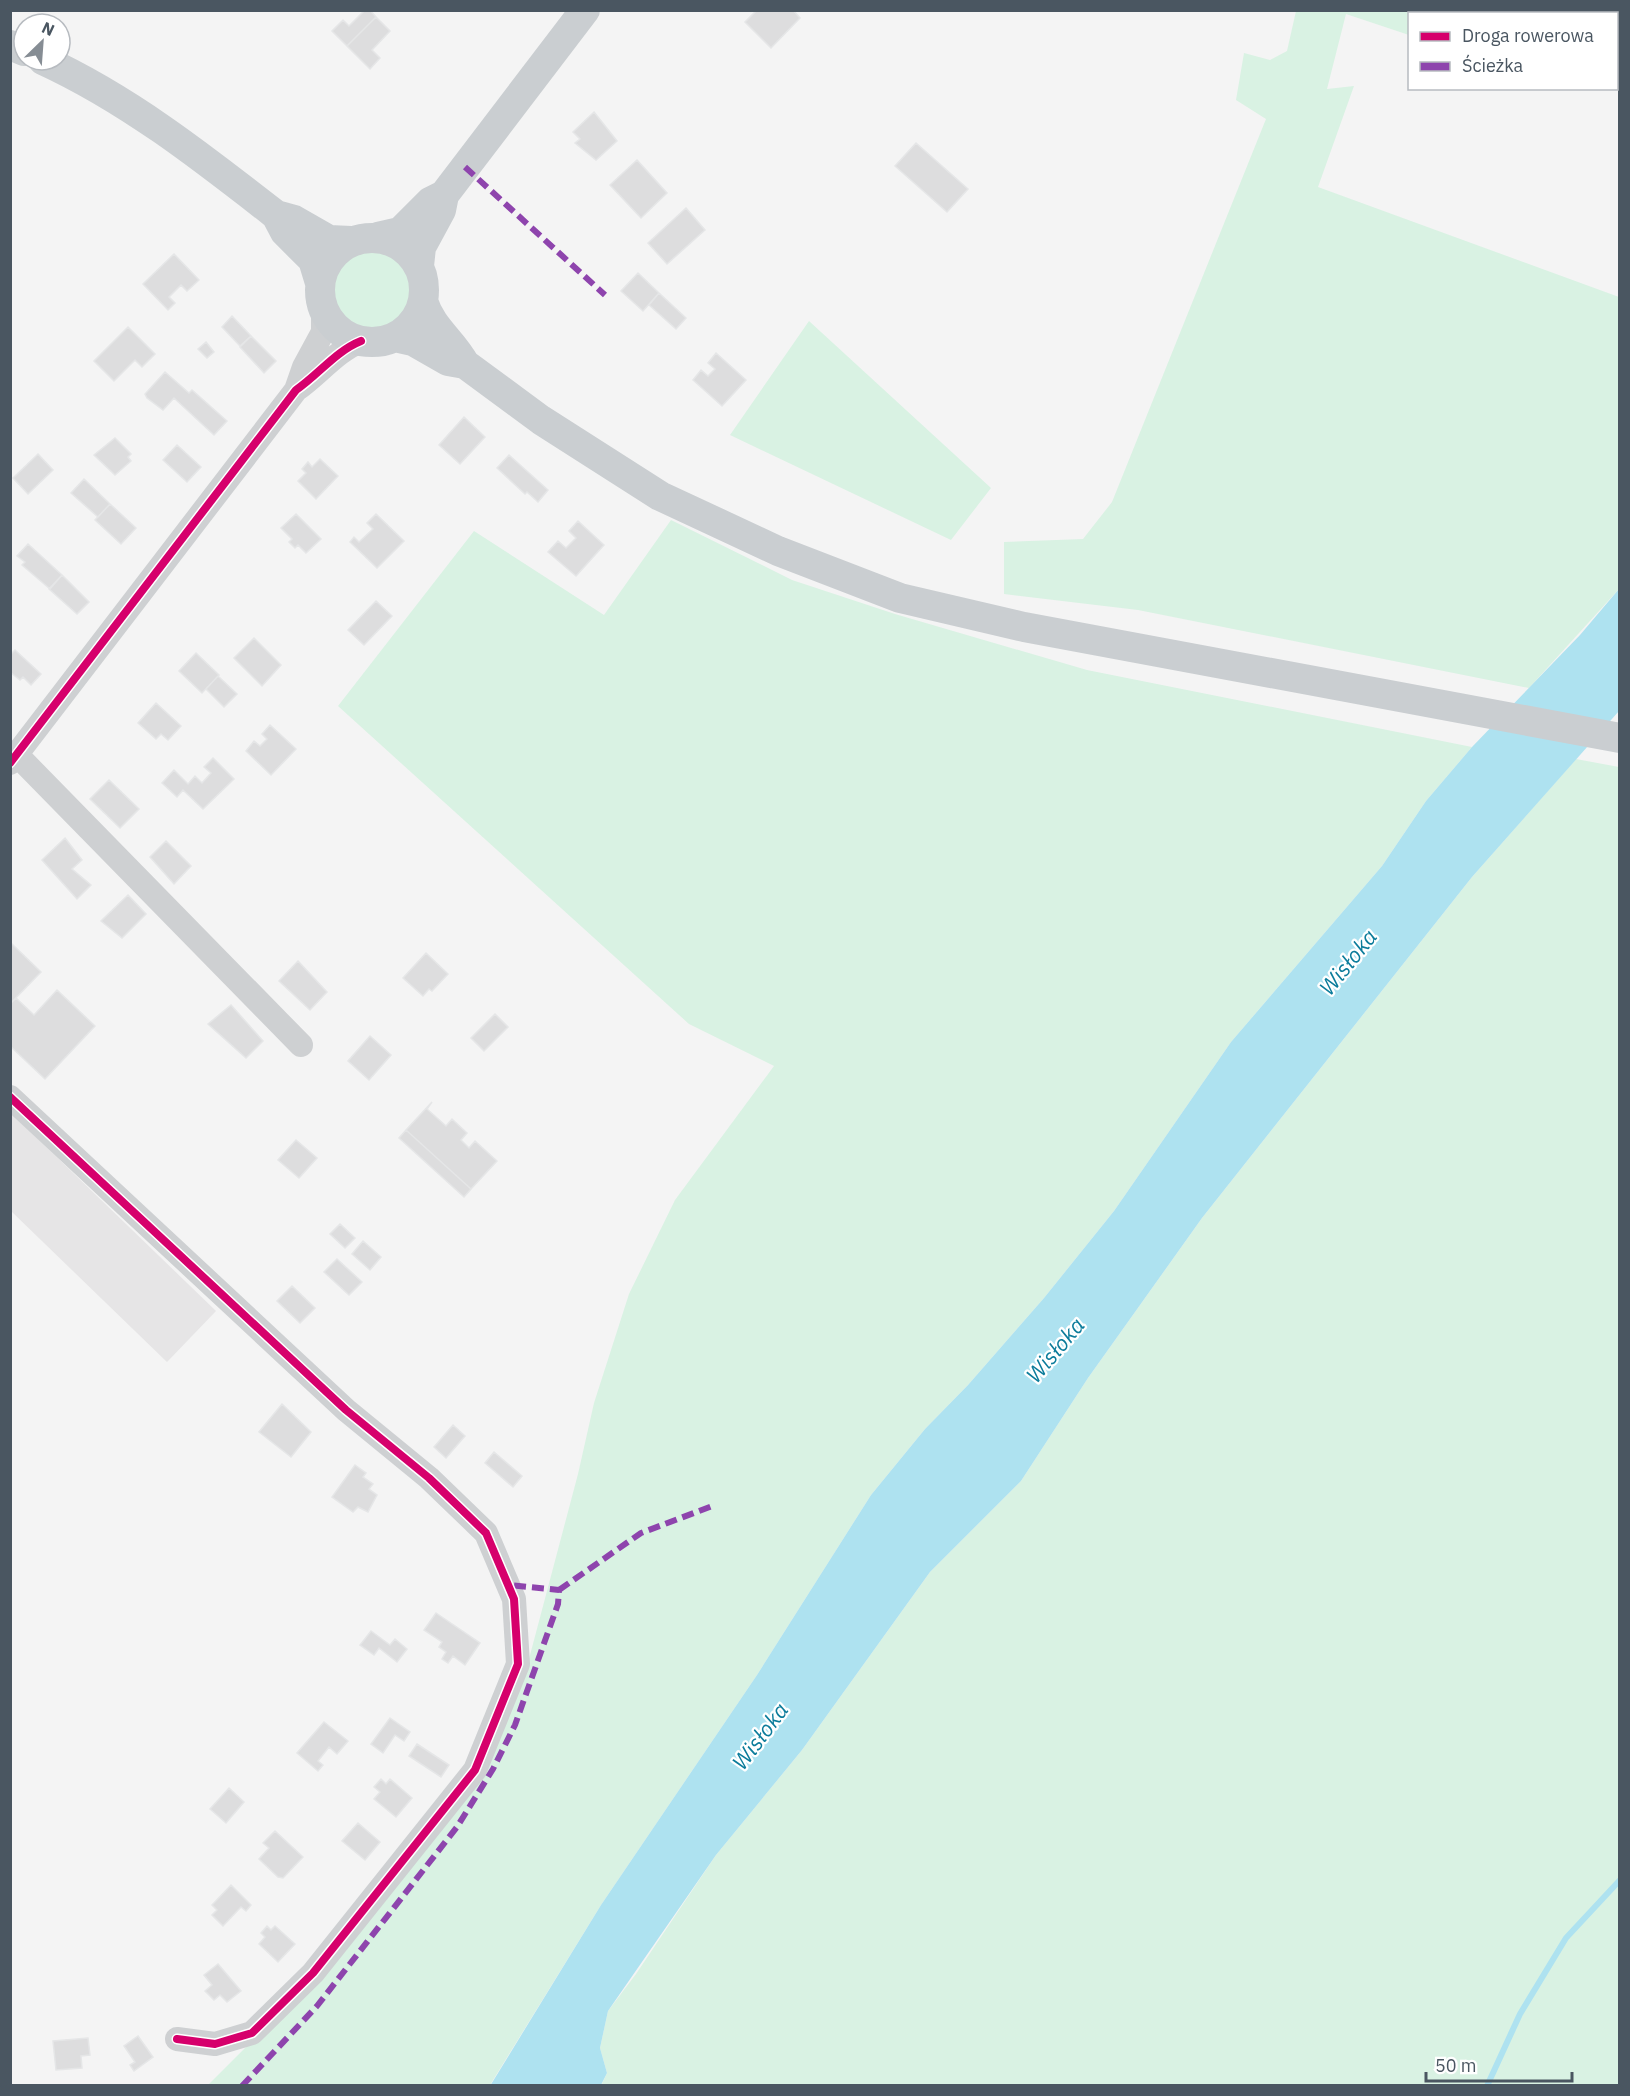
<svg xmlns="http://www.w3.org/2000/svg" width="1630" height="2096" font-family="'IBM Plex Sans',sans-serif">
<rect width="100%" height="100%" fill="#f4f4f4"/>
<path fill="#e6e5e6" d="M10,1112L216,1311L167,1362L11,1211Z"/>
<path fill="#d9f2e3" d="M1296,11H1435L1434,13L1410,14L1409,35L1346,14L1327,89L1354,86L1318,187L1619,297V589L1529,688L1138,610L1004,594V542L1083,539L1112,502L1266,119L1236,100L1244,53L1270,60L1287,51Z
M333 289a39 39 0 1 1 78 0a39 39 0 1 1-78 0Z
M809,321L991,488L951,540L730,435Z
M671,520L792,580L895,614L1087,670L1472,747L1426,801L1382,866L1231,1042L1114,1211L1044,1298L968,1385L925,1429L871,1495L757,1675L601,1905L490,2085L207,2086L303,1990L424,1837L525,1674L578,1474L594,1403L629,1294L675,1200L774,1066L689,1024L338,706L474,531L604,615Z
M1576,759L1619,767V2085L601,2086L607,2073L600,2048L608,2011L636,1974L716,1855L802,1750L930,1572L1021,1481L1088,1378L1202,1218L1472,877Z"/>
<path fill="#aee2f0" d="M1619,589V711L1472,877L1202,1218L1088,1378L1021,1481L930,1572L802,1750L716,1855L608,2011L600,2048L607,2073L601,2085L490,2086L601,1905L757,1675L871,1495L925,1429L968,1385L1044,1298L1114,1211L1231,1042L1382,866L1426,801L1472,747L1580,635Z"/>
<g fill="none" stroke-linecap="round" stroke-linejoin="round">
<path stroke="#aee2f0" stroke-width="6" d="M1487,2086L1520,2014L1566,1938L1620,1880"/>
</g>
<path fill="#ddddde" stroke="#e5e6e7" stroke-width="1.5" d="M365,10H370L376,17L347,46L332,31L343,20L349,26Z
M757,10H793L800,18L771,48L745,22Z
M376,17L390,31L372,50L380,58L370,69L347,46Z
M594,112L617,141L596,160L575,143L580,139L573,132Z
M916,143L968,189L947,212L895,166Z
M637,160L667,193L641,218L610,185Z
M686,208L705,230L667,264L648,243Z
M174,254L199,280L187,291L181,285L169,297L175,303L168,310L143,284Z
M638,273L659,293L643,311L621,291Z
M659,293L686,318L676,329L649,305Z
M232,316L251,336L240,346L222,327Z
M128,327L155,354L142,367L135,360L114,381L94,361Z
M251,336L276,361L264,373L240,347Z
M206,342L214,352L207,358L198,349Z
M716,353L746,380L722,406L693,380L701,370L708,376L715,369L708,363Z
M165,372L189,393L192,390L227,421L214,435L174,398L163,410L147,398L145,394Z
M464,417L485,437L460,464L439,445Z
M115,438L131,454L128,457L131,461L115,475L94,455Z
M177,445L201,467L187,482L163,460Z
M38,454L53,470L28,494L13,478Z
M509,455L548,490L538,502L527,492L525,494L497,468Z
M320,459L338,476L316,499L298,481L306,473L302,469L308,462L312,467Z
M84,479L110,504L98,517L71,493Z
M110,504L136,528L121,544L95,520Z
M296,514L321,539L306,553L298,545L295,548L289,542L292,539L281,528Z
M376,514L404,541L377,568L350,542L354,537L359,542L373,529L367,523Z
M578,521L604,545L576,576L548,552L558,541L566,548L576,538L569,531Z
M28,544L62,575L50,589L22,565L25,562L17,556Z
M62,575L89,602L77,614L49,589Z
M376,601L392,616L364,645L348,630Z
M254,638L281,665L262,686L234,658Z
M15,650L41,674L31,685L23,677L20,680L10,672V655Z
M196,653L219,675L202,693L179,671Z
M218,676L237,694L224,707L206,689Z
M156,703L181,726L168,740L161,734L156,739L138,723Z
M270,725L296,749L271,775L246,751L254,741L260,746L267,739L262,734Z
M213,758L234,779L203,809L183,790L177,797L162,783L174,770L188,784L195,776L202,783L211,773L204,767Z
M109,780L139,809L120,828L90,799Z
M65,838L82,860L72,869L91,885L77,899L42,860Z
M166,841L191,866L174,884L150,857Z
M128,895L146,914L122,938L101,921Z
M12,944L41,972L10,1004V946Z
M426,953L448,974L432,991L429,989L423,996L403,978Z
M298,961L327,992L310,1010L279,981Z
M57,990L95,1026L45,1079L10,1046V1004L16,998L34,1015Z
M231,1005L263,1041L246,1058L208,1024Z
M495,1014L508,1027L484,1051L471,1038Z
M370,1036L391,1055L369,1080L348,1061Z
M432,1102L427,1109L446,1126L452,1119L467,1133L461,1140L469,1148L475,1141L497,1161L471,1189L406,1130Z
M406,1130L471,1189L464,1197L399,1138Z
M296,1140L317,1158L299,1178L278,1160Z
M340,1224L355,1238L345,1248L330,1234Z
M363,1241L381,1257L370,1270L352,1254Z
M337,1259L362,1282L349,1295L324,1272Z
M292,1286L315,1308L300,1323L277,1301Z
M282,1404L311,1432L291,1457L259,1432Z
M453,1425L465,1436L446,1458L434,1447Z
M494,1452L522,1476L513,1487L485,1463Z
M355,1465L366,1473L363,1477L373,1484L369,1489L377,1495L368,1512L358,1507L353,1512L332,1497Z
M436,1613L480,1643L465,1665L453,1656L448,1663L442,1659L446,1652L439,1647L442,1642L424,1630Z
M371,1631L390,1645L395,1639L407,1649L397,1662L379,1648L374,1655L360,1645Z
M390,1718L410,1732L404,1741L395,1735L383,1753L371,1744Z
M324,1722L348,1741L337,1754L329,1747L318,1761L323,1765L318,1771L297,1753Z
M417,1744L449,1765L441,1777L409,1756Z
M381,1779L386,1784L390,1779L412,1798L396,1817L374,1799L380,1792L374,1787Z
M229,1788L244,1802L226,1823L210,1809Z
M358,1823L380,1842L365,1860L342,1841Z
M275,1831L303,1857L283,1878L278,1877L259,1859L269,1848L263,1843Z
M231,1885L251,1905L246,1911L241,1907L223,1926L212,1915L217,1910L212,1905Z
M267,1926L271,1930L275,1926L295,1944L278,1962L259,1944L265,1937L261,1933Z
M218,1964L241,1991L227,2002L220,1995L214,2000L205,1991L212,1985L204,1975Z
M138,2036L153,2057L134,2071L130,2065L135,2062L124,2046Z
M88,2038L90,2055L81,2056L82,2068L56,2070L53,2041Z"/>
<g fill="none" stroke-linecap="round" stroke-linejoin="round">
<path stroke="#ced0d2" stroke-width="24" d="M296,390L304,367L323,332V310
M17,755L301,1045
M10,763L296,390C319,374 336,351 361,341
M10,1097L346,1410L429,1478L486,1533L514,1599L518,1664L475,1770L313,1973L252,2033L215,2044L177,2039"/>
<path stroke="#caced1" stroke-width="30" d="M10,45L24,51
M43,60C128,99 203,158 276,215L285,232L313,260L320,283
M276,215L294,220L329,240L351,241
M378,237L400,232L430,202L444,195
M320 290a52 52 0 1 1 104 0a52 52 0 1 1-104 0Z
M419,266L421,247L441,210L444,195L585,10
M423,301C432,329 451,339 465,364
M395,337L413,341L448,361L465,364L541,420L660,496L778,551L900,598L1024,627L1620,738"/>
<path stroke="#8e44ad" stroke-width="6" stroke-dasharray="12 6" stroke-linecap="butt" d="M465,167L605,295
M559,1590L641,1533L715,1505
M242,2086L317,2006L457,1827L493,1769L515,1725L558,1604L559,1590L509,1585"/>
<g stroke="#fff" stroke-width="11">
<path id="cycleway" d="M10,763L296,390C319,374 336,351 361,341
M10,1097L346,1410L429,1478L486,1533L514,1599L518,1664L475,1770L313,1973L252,2033L215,2044L177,2039"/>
</g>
<use href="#cycleway" stroke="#d6006c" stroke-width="8"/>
</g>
<g text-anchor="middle" stroke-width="4.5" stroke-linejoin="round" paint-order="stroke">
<g font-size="22" font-style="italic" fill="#0c7c9b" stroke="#fff">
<text transform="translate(1348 962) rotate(-51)" y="8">Wisłoka</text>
<text transform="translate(1055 1350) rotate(-50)" y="8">Wisłoka</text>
<text transform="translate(760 1736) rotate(-53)" y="8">Wisłoka</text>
</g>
</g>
<rect width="1630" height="2096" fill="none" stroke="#4a5661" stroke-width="24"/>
<rect x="1408" y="12" width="210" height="78" fill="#ffffff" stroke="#b7bbc0" stroke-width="1.5"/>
<rect x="1420" y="32" width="30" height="9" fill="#d6006c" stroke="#b7bbc0" stroke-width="1.5"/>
<text x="1462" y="42" font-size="18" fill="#4a5661">Droga rowerowa</text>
<rect x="1420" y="62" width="30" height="9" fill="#8e44ad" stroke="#b7bbc0" stroke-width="1.5"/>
<text x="1462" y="72" font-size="18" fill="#4a5661">Ścieżka</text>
<g transform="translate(42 42) rotate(25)"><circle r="28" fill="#ffffff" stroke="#b7bbc0" stroke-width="1.5"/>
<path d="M0-4.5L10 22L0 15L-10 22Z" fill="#868d94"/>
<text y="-9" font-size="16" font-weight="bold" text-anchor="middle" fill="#4a5661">N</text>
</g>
<path d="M1426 2072v9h146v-9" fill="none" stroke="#4a5661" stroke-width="3"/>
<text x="1435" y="2072" font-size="18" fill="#4a5661" stroke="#ffffff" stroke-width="4.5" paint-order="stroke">50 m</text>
</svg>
